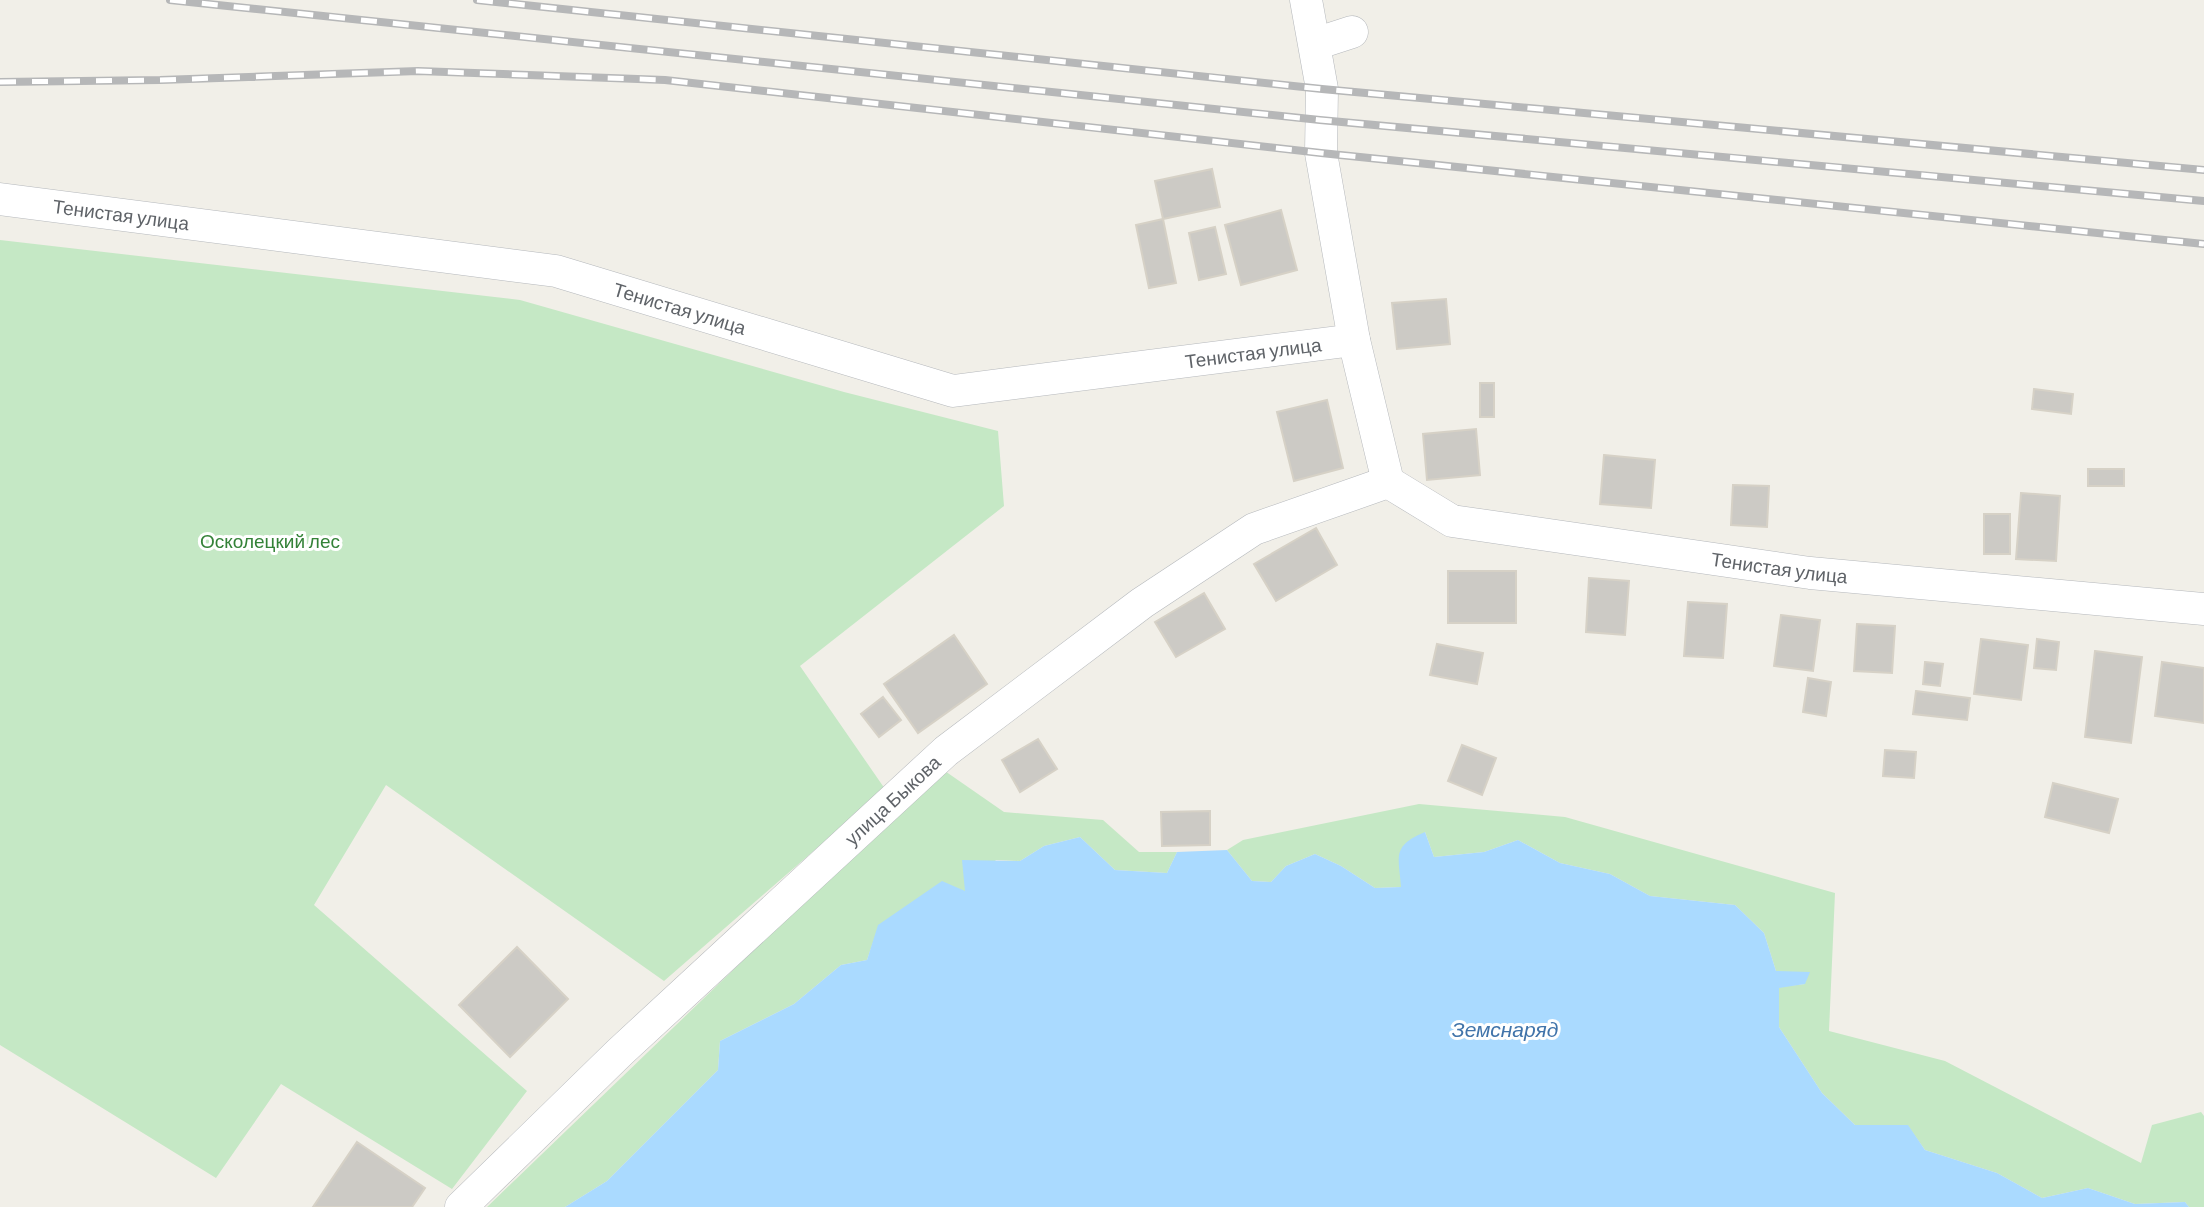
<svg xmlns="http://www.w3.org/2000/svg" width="2204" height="1207" font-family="Barlow,sans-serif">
<rect width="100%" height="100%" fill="#f1efe8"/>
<path fill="#c5e8c5" d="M0,240L520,300L844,392L998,431L1004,506L800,666L885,789L664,981L386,785L314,905L527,1091L452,1189L281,1084L216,1178L0,1045Z
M942,769L1004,812L1103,820L1139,852H1177L1167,873L1115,870L1080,837L1044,846L1020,861L996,860L966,891L879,925L867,960L841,965L794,1004L720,1041L718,1070L607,1181L565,1207H487Z
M1419,804L1565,817L1835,893L1829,1031L1945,1061L2141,1163L2152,1125L2201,1112L2204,1116V1207H2189L2185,1202L2135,1204L2088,1188L2042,1198L1997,1173L1925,1150L1908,1126L1855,1125L1822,1093L1779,1027V987L1805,984L1776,971L1764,933L1735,905L1650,896L1610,874L1560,863L1518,840L1484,852L1434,857L1425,832L1401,887L1375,888L1341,866L1315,854L1286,866L1271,882L1252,881L1227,850L1243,840Z"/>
<path fill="#aadaff" d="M1425,832L1434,857L1484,852L1518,840L1560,863L1610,874L1650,896L1735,905L1764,933L1776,971L1810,972L1805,984L1779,988V1027L1822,1093L1855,1125H1908L1925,1150L1997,1173L2042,1198L2088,1188L2135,1204L2185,1202L2189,1207H565L607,1181L718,1070L720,1041L794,1004L841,965L867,960L878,925L942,881L965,891L962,860L1020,861L1044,846L1080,837L1115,870L1167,873L1177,852L1227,850L1252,881L1271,882L1286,866L1315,854L1341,866L1375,888L1401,887C1399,857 1391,846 1425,832Z"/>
<path fill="#cccac5" stroke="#d6d1c6" stroke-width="2" d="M1212,169L1220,207L1163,219L1155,181Z
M1281,210L1297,270L1241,285L1225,225Z
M1163,219L1176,283L1149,288L1136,225Z
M1215,227L1226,274L1199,280L1189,233Z
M1446,299L1450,344L1397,349L1392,303Z
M1480,383H1494V417H1480Z
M2034,389L2073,394L2071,414L2032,409Z
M1327,400L1343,468L1294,481L1277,412Z
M1476,429L1480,475L1427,480L1423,434Z
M1604,455L1655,460L1651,508L1600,504Z
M2088,469H2124V486H2088Z
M1733,485L1769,486L1767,527L1731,525Z
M2021,493L2060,496L2056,561L2016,559Z
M1984,514H2010V554H1984Z
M1316,528L1337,565L1276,601L1254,564Z
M1448,571H1516V623H1448Z
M1589,578L1629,581L1625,635L1586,632Z
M1204,593L1225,629L1176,657L1155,622Z
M1688,602L1727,604L1723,658L1684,656Z
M1781,615L1820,620L1813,671L1774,666Z
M1857,624L1895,626L1892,673L1854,671Z
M954,635L987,684L918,733L884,684Z
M1981,639L2028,645L2021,700L1974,694Z
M2037,639L2059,642L2056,670L2034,668Z
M1437,644L1483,653L1477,684L1430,675Z
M2095,651L2142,657L2131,743L2085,737Z
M1925,662L1943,664L1940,686L1923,684Z
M2162,662L2204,668V723L2155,716Z
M1808,678L1831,682L1826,716L1803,712Z
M1916,691L1970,698L1967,720L1913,714Z
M883,697L901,720L879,737L861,714Z
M1038,739L1057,769L1020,792L1002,760Z
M1462,745L1496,758L1482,795L1448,781Z
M1885,750L1916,752L1914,778L1883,776Z
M2053,783L2118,799L2109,833L2045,817Z
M1210,811V845L1162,846L1161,812Z
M517,947L568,999L510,1057L459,1005Z
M357,1142L425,1188L412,1207H313Z"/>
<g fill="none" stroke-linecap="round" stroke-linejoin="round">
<g stroke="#b5b8bc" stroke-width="33">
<g id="minor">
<path id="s1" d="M1306,0L1322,89L1321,153L1354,340L1388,482L1452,521L1810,573L2204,609"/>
<path d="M1315,44L1352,32"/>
<path id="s2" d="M0,199L556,271L953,391L1354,340"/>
<path id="s3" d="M461,1207L620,1052L946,751L1142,603L1254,529L1388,482"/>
</g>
</g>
<use href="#minor" stroke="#fff" stroke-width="32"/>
<g stroke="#b6b7b8" stroke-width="8">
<path id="rail" d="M170,0L1320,120L2204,201
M477,0L1322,89L2204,170
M0,82L160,80L418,71L665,80L1321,153L2204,244"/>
</g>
<use href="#rail" stroke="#fff" stroke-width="5" stroke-dasharray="16" stroke-linecap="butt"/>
</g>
<g text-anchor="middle" stroke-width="6" stroke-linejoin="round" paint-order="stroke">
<g font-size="19" fill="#5f6368" stroke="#fff">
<text dy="7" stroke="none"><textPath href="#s2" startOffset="122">Тенистая улица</textPath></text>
<text dy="7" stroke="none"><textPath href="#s2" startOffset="690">Тенистая улица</textPath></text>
<text dy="7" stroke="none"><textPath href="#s2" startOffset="1278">Тенистая улица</textPath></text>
<text dy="7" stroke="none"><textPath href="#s1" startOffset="896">Тенистая улица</textPath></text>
<text dy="7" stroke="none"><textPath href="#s3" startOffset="593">улица Быкова</textPath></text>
</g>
<g font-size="19" fill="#348238" stroke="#fff">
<text x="270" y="548">Осколецкий лес</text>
</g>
<g font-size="21" font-style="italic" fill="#4174aa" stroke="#fff">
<text x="1505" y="1037">Земснаряд</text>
</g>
</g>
</svg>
